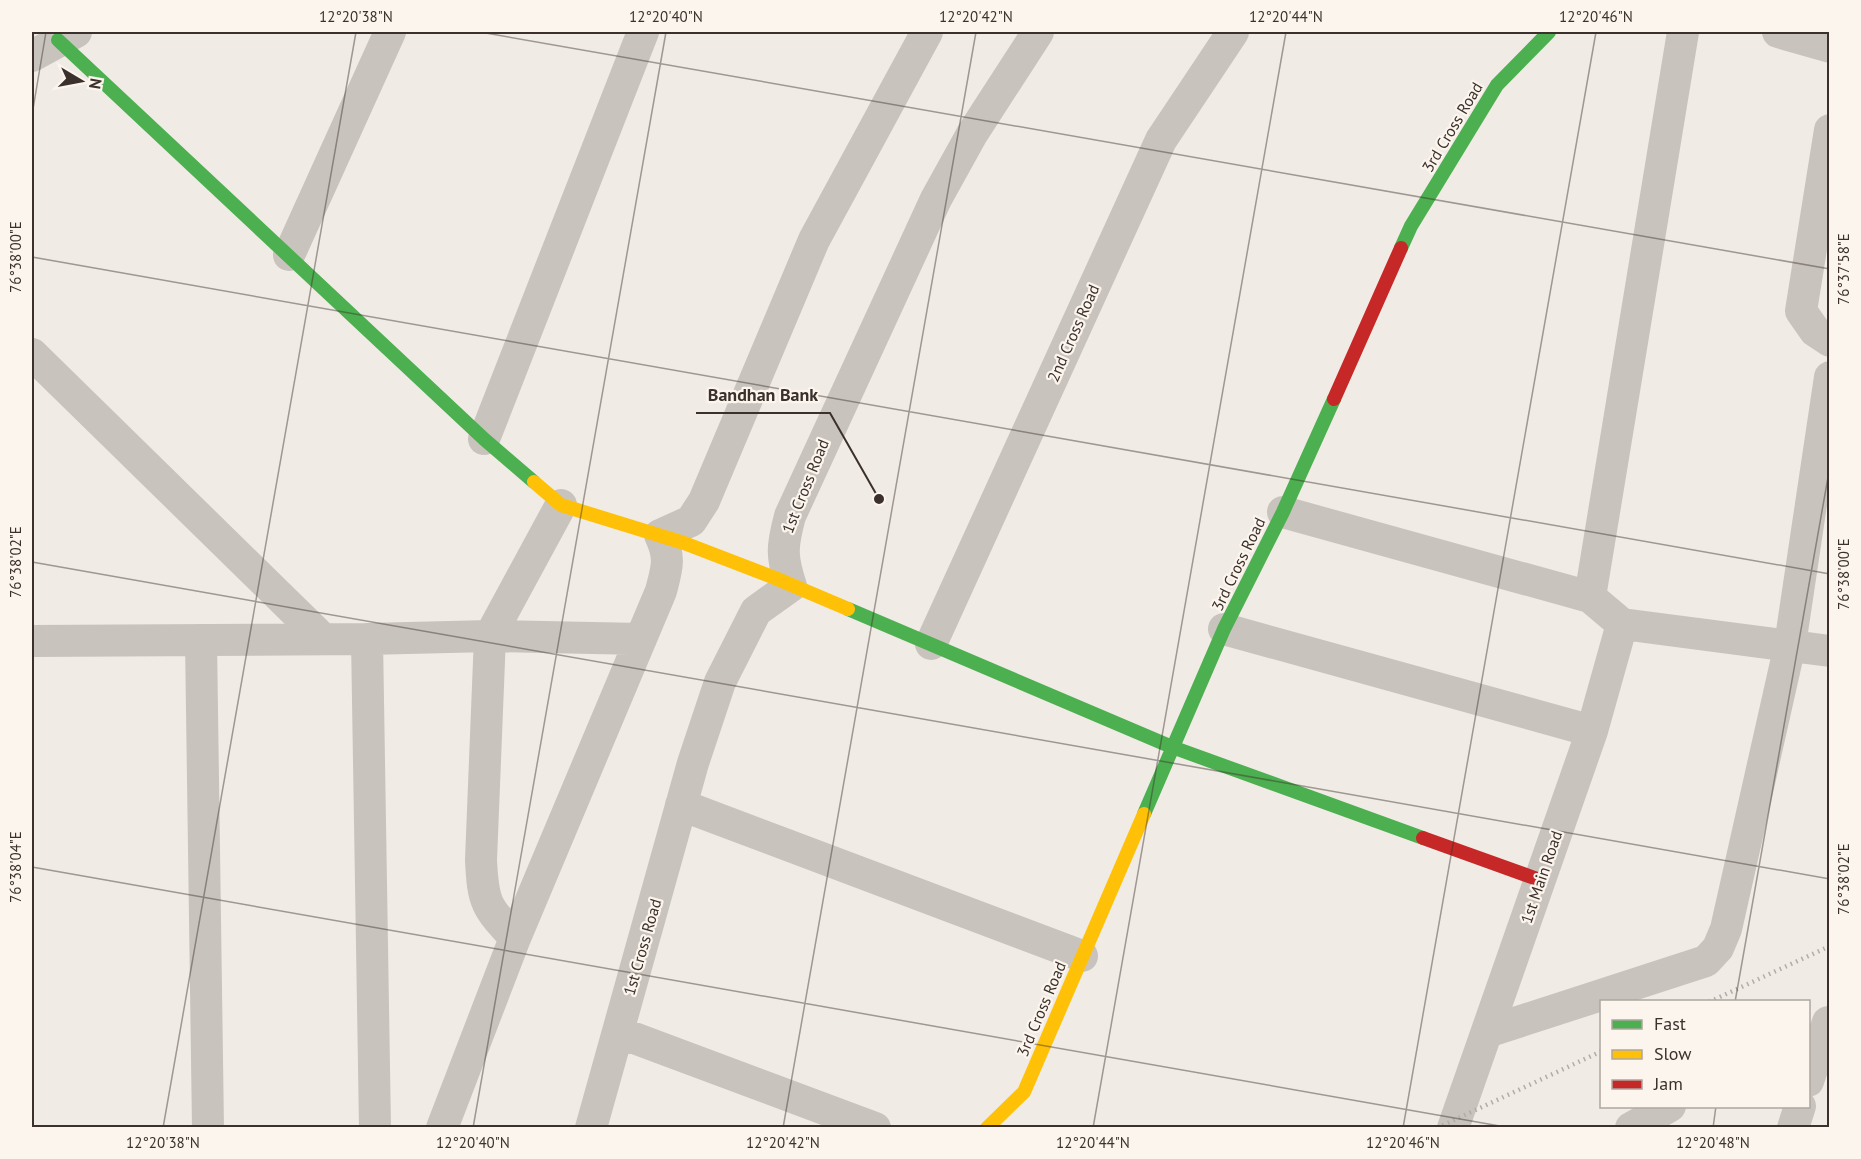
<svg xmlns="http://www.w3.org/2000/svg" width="1861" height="1159" font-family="'PT Sans',sans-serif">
<rect width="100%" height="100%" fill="#f0ebe5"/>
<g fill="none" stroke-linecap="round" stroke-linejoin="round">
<path stroke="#c9c3be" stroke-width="32" d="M1778,32L1830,47
M32,56L76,32
M1830,130L1801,311L1815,331L1830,341
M289,255L390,32
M32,354L322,638
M484,439L643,32
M1283,512L1590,597L1622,624L1830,651
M1590,597L1683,32
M1224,629L1592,731
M367,639L375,1128
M201,640L208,1128
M32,641L367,639L490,636L641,639
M931,644L1161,140L1233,32
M681,805L1082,956
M515,938C486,907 483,903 481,860L490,636L561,505
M618,1032L875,1128
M1487,1032L1706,961L1718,948L1726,929L1790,645L1830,377
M1808,1081L1828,1022
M442,1128L515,938L661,591C667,568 671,558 660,535L691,521L704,501L814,240L927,32
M591,1128L693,763L720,682L756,611L791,586C781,556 782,546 790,516L936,199L972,134L1038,32
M1453,1128L1592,731L1622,624
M1631,1128L1670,1106
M1793,1128L1800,1106"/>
<path stroke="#4caf50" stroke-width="14" d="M58,40L484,439L534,482
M1401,248L1411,226L1497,85L1549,32
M848,609L1172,747L1423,838
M1144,814L1224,629L1283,512L1334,399"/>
<path stroke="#ffc107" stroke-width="14" d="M534,482L561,505L684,543L775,578L848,609
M987,1128L1024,1092L1144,814"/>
<path stroke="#c62828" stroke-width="14" d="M1334,399L1401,248
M1423,838L1540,880"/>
<path stroke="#b1aca8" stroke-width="4.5" stroke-dasharray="1.5 4.5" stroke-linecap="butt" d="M1709,1002L1830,946
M1437,1128L1602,1051"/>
</g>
<path fill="none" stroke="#3b302b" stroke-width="1.5" stroke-opacity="0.45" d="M480,32L1830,269M32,115L46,32M32,257L1830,574M32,562L1830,879M32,867L1511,1128M1735,1002L1830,466M163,1128L356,32M473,1128L666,32M783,1128L976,32M1093,1128L1286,32M1403,1128L1596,32M1713,1128L1716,1106"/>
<g text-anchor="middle" stroke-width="4.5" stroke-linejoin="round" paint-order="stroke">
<g font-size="16" fill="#3b302b" stroke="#fbf5ee">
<text transform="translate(1452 127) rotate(-59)" y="6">3rd Cross Road</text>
<text transform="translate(1073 333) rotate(-66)" y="6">2nd Cross Road</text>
<text transform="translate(805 486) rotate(-68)" y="6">1st Cross Road</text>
<text transform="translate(1238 564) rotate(-64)" y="6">3rd Cross Road</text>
<text transform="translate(1541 877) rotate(-71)" y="6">1st Main Road</text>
<text transform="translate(642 947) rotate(-74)" y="6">1st Cross Road</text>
<text transform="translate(1041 1009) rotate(-67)" y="6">3rd Cross Road</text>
</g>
</g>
<path fill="none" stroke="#3b302b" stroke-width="2" d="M879 499L830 413H696"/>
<circle fill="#3b302b" stroke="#fbf5ee" stroke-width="2" cx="879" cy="499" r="6"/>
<g font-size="18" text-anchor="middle" font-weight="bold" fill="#3b302b" stroke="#fbf5ee" stroke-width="4.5" stroke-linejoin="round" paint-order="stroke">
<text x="763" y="401">Bandhan Bank</text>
</g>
<rect width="1861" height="1159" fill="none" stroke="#fbf5ee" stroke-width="66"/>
<rect x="1600" y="1000" width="210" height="108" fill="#fbf5ee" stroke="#aea6a0" stroke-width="1.5"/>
<rect x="1612" y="1020" width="30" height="9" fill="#4caf50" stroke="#aea6a0" stroke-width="1.5"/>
<text x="1654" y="1030" font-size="18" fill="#3b302b">Fast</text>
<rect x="1612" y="1050" width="30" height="9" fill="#ffc107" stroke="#aea6a0" stroke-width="1.5"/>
<text x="1654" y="1060" font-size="18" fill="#3b302b">Slow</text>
<rect x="1612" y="1080" width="30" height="9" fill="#c62828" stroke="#aea6a0" stroke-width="1.5"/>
<text x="1654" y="1090" font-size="18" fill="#3b302b">Jam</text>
<g transform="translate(81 81) rotate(100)" stroke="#fbf5ee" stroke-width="4.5" paint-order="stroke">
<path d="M0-4.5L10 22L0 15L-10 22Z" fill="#3b302b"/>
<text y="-9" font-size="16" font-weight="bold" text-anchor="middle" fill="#3b302b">N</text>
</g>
<rect x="33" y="33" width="1795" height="1093" fill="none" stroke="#3b302b" stroke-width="2"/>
<g font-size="15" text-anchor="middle" fill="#3b302b">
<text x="356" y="22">12°20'38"N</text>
<text x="666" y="22">12°20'40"N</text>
<text x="976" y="22">12°20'42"N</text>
<text x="1286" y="22">12°20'44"N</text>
<text x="1596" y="22">12°20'46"N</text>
<text transform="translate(16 257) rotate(-90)" y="5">76°38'00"E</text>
<text transform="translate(1844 269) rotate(-90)" y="5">76°37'58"E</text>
<text transform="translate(16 562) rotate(-90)" y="5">76°38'02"E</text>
<text transform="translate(1844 574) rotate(-90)" y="5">76°38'00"E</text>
<text transform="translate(16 867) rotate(-90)" y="5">76°38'04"E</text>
<text transform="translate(1844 879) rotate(-90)" y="5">76°38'02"E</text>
<text x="163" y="1148">12°20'38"N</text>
<text x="473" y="1148">12°20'40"N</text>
<text x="783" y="1148">12°20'42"N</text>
<text x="1093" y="1148">12°20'44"N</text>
<text x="1403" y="1148">12°20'46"N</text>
<text x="1713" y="1148">12°20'48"N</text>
</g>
</svg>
